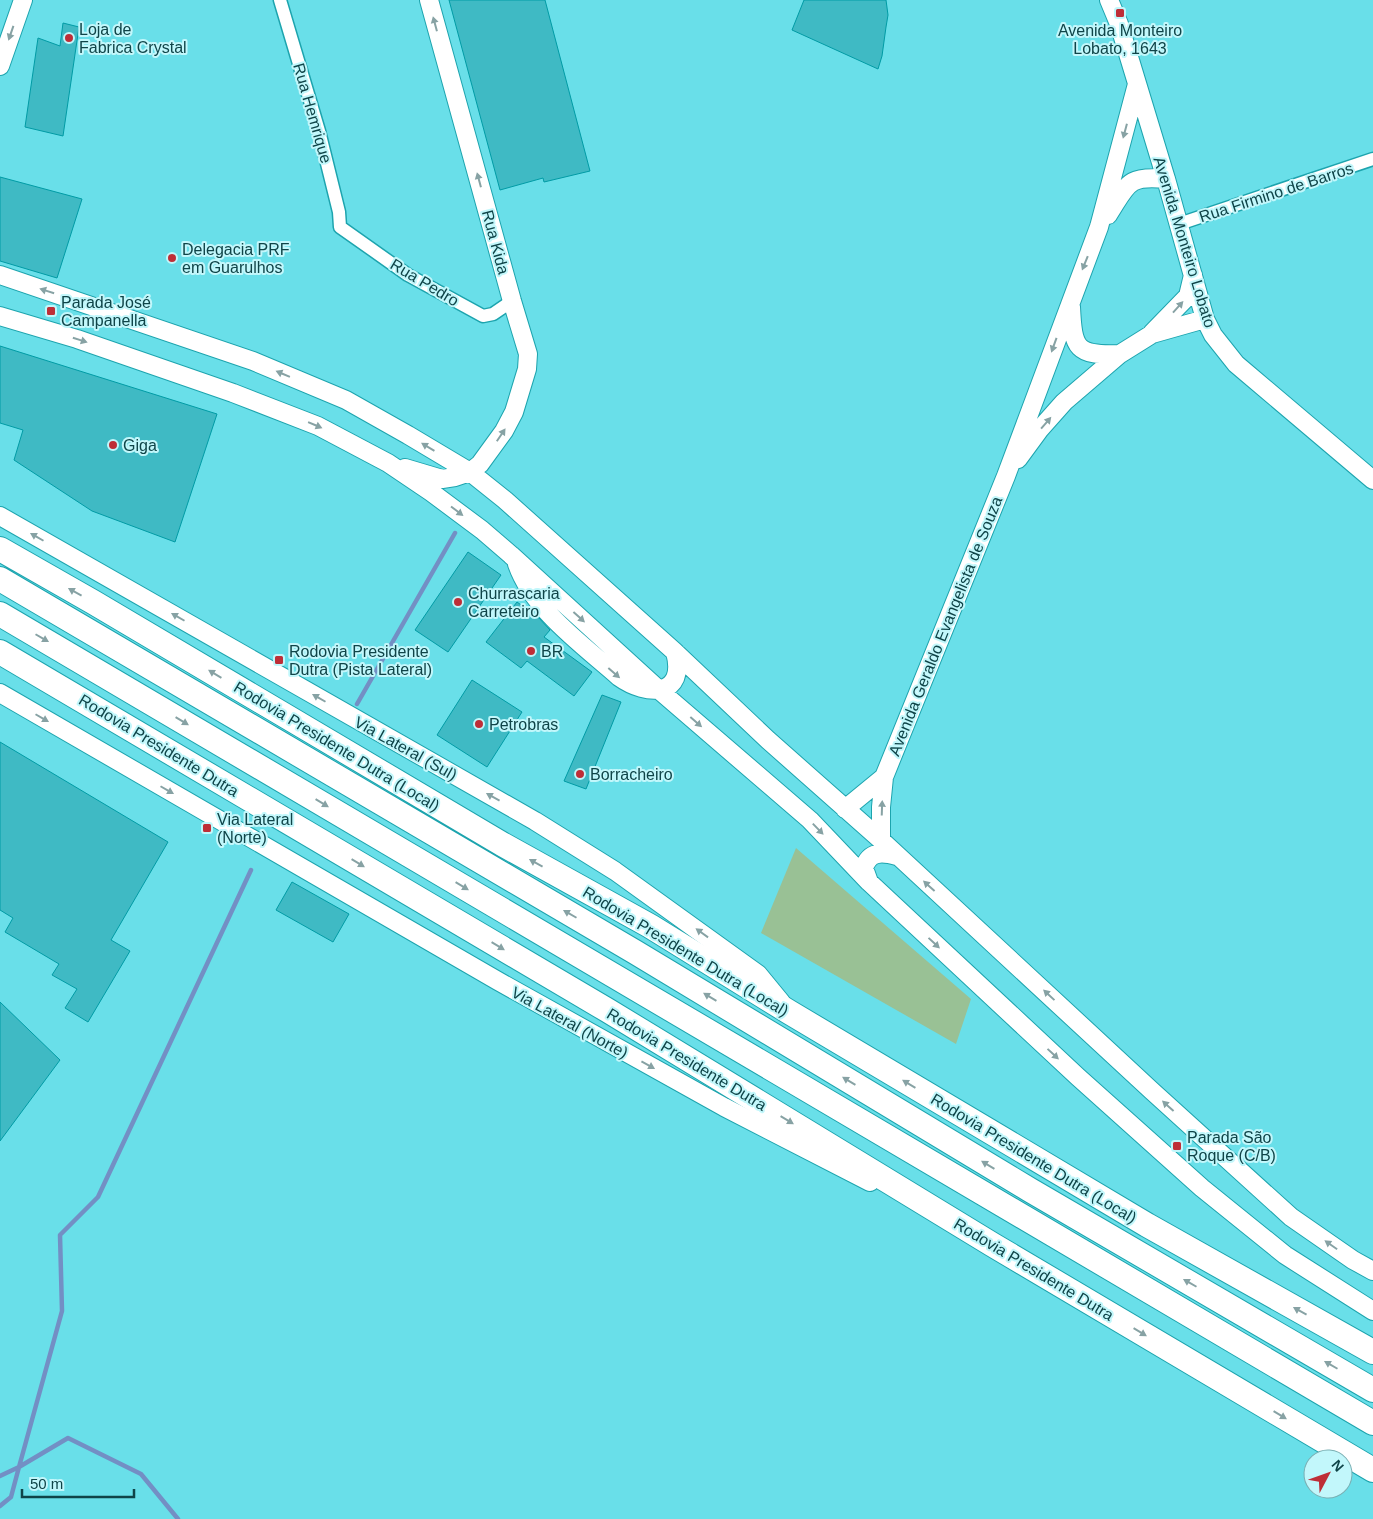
<svg xmlns="http://www.w3.org/2000/svg" width="1373" height="1519" font-family="Arial,sans-serif">
<rect width="100%" height="100%" fill="#69dfe9"/>
<path fill="#99c195" d="M796,848L971,999L956,1044L761,933Z"/>
<g fill="none" stroke-linecap="round" stroke-linejoin="round">
<path stroke="#738fc4" stroke-width="4.5" d="M357,704L455,533
M0,1476L19,1467L62,1311L60,1235L98,1197L251,870
M0,1506L11,1497L19,1467L68,1438L141,1474L178,1519"/>
</g>
<path fill="#3fbac4" stroke="#019ba5" d="M449,0H545L590,171L544,182L543,178L500,190Z
M804,0H886L888,15L886,27L882,56L878,69L792,30Z
M63,23L79,27L63,136L25,127L38,38L60,46Z
M0,177L82,199L57,278L0,261Z
M0,346L217,414L175,542L92,511L14,460L23,430L0,423Z
M468,552L501,575L448,652L415,630Z
M517,602L539,618L550,630L544,637L592,672L574,696L527,661L521,668L486,642Z
M472,680L522,712L487,767L437,735Z
M602,695L621,702L586,789L564,781Z
M0,742L168,842L111,940L130,951L88,1022L65,1008L77,989L52,975L59,964L5,932L13,918L0,910Z
M292,882L349,914L333,942L276,910Z
M0,1002L60,1060L0,1141Z"/>
<g fill="none" stroke-linecap="round" stroke-linejoin="round">
<g stroke="#1da4ae" stroke-width="15">
<path id="street" d="M280,0L319,131L339,212L340,227L408,275L483,316L493,314L512,301
M1179,224L1373,159"/>
</g>
<g stroke="#1da4ae" stroke-width="20">
<path id="secondary" d="M1109,0L1119,24L1166,179L1205,319L1213,335L1236,364L1373,480
M0,66L23,0
M1108,215C1128,184 1127,175 1166,179
M0,275L253,361L346,400L408,435L470,472L505,500L675,652L768,740L881,840L1152,1091L1291,1217L1353,1260L1373,1271
M1071,307C1073,349 1076,356 1120,354
M0,316L77,339L233,393L318,426L388,463L431,492L482,530L511,555L659,690L810,820L869,882L1078,1077L1202,1188L1285,1255L1373,1311
M1152,333L1188,296L1193,275
M1018,459L1040,429L1064,402L1120,354L1152,334L1205,319
M405,468L442,479L455,477L470,472L480,464L504,431L514,412L527,369L528,354L512,301L429,0
M0,516L535,821L615,871L758,974L781,1002
M517,564C533,610 583,645 619,677C647,697 687,697 675,652
M0,693L498,981L724,1107L870,1182
M845,809L884,777
M881,840V807L884,777L1006,476L1099,227L1137,84
M869,882L864,868C869,851 882,852 897,856"/>
</g>
<g stroke="#1da4ae" stroke-width="26">
<path id="highway" d="M0,549L93,602L502,844L650,926L789,1012L1147,1225L1373,1352
M0,579L635,952L1030,1190L1373,1390
M0,614L1373,1423
M0,652L607,1010L993,1245L1373,1470"/>
</g>
<use href="#street" stroke="#fff" stroke-width="12"/>
<use href="#secondary" stroke="#fff" stroke-width="18"/>
<use href="#highway" stroke="#fff" stroke-width="24"/>
</g>
<defs><path id="oneway-solid" d="M-6-.8H1V-3.2L6.5 0L1 3.2V.8H-6Z" transform="scale(1.25)"/></defs>
<g fill="#87a2a4">
<use href="#oneway-solid" transform="translate(435 24) rotate(-105)"/>
<use href="#oneway-solid" transform="translate(11 33) rotate(109)"/>
<use href="#oneway-solid" transform="translate(1125 131) rotate(105)"/>
<use href="#oneway-solid" transform="translate(479 180) rotate(-105)"/>
<use href="#oneway-solid" transform="translate(1085 263) rotate(112)"/>
<use href="#oneway-solid" transform="translate(47 291) rotate(-162)"/>
<use href="#oneway-solid" transform="translate(1178 307) rotate(-48)"/>
<use href="#oneway-solid" transform="translate(80 340) rotate(18)"/>
<use href="#oneway-solid" transform="translate(1054 345) rotate(110)"/>
<use href="#oneway-solid" transform="translate(283 374) rotate(-157)"/>
<use href="#oneway-solid" transform="translate(1046 423) rotate(-49)"/>
<use href="#oneway-solid" transform="translate(315 425) rotate(23)"/>
<use href="#oneway-solid" transform="translate(501 435) rotate(-56)"/>
<use href="#oneway-solid" transform="translate(428 447) rotate(-149)"/>
<use href="#oneway-solid" transform="translate(457 511) rotate(37)"/>
<use href="#oneway-solid" transform="translate(37 537) rotate(-150)"/>
<use href="#oneway-solid" transform="translate(75 592) rotate(-151)"/>
<use href="#oneway-solid" transform="translate(178 617) rotate(-150)"/>
<use href="#oneway-solid" transform="translate(579 617) rotate(42)"/>
<use href="#oneway-solid" transform="translate(42 638) rotate(30)"/>
<use href="#oneway-solid" transform="translate(614 673) rotate(41)"/>
<use href="#oneway-solid" transform="translate(215 674) rotate(-149)"/>
<use href="#oneway-solid" transform="translate(319 698) rotate(-150)"/>
<use href="#oneway-solid" transform="translate(42 718) rotate(30)"/>
<use href="#oneway-solid" transform="translate(182 721) rotate(31)"/>
<use href="#oneway-solid" transform="translate(696 722) rotate(41)"/>
<use href="#oneway-solid" transform="translate(167 790) rotate(30)"/>
<use href="#oneway-solid" transform="translate(493 797) rotate(-151)"/>
<use href="#oneway-solid" transform="translate(322 803) rotate(31)"/>
<use href="#oneway-solid" transform="translate(882 808) rotate(-88)"/>
<use href="#oneway-solid" transform="translate(818 829) rotate(46)"/>
<use href="#oneway-solid" transform="translate(358 863) rotate(31)"/>
<use href="#oneway-solid" transform="translate(536 863) rotate(-151)"/>
<use href="#oneway-solid" transform="translate(462 886) rotate(31)"/>
<use href="#oneway-solid" transform="translate(929 886) rotate(-138)"/>
<use href="#oneway-solid" transform="translate(570 914) rotate(-150)"/>
<use href="#oneway-solid" transform="translate(702 933) rotate(-144)"/>
<use href="#oneway-solid" transform="translate(934 943) rotate(43)"/>
<use href="#oneway-solid" transform="translate(498 946) rotate(31)"/>
<use href="#oneway-solid" transform="translate(1049 995) rotate(-137)"/>
<use href="#oneway-solid" transform="translate(710 997) rotate(-149)"/>
<use href="#oneway-solid" transform="translate(1053 1054) rotate(43)"/>
<use href="#oneway-solid" transform="translate(648 1065) rotate(29)"/>
<use href="#oneway-solid" transform="translate(849 1081) rotate(-149)"/>
<use href="#oneway-solid" transform="translate(909 1084) rotate(-149)"/>
<use href="#oneway-solid" transform="translate(1168 1106) rotate(-138)"/>
<use href="#oneway-solid" transform="translate(787 1120) rotate(31)"/>
<use href="#oneway-solid" transform="translate(988 1165) rotate(-149)"/>
<use href="#oneway-solid" transform="translate(1331 1245) rotate(-145)"/>
<use href="#oneway-solid" transform="translate(1190 1283) rotate(-150)"/>
<use href="#oneway-solid" transform="translate(1300 1311) rotate(-151)"/>
<use href="#oneway-solid" transform="translate(1140 1332) rotate(31)"/>
<use href="#oneway-solid" transform="translate(1331 1365) rotate(-150)"/>
<use href="#oneway-solid" transform="translate(1280 1415) rotate(31)"/>
</g>
<g fill="#be2e37" stroke="#c2f7fb" stroke-width="2">
<rect x="1115" y="8" width="10" height="10" rx="2.5"/>
<circle cx="69" cy="38" r="5"/>
<circle cx="172" cy="258" r="5"/>
<rect x="46" y="306" width="10" height="10" rx="2.5"/>
<circle cx="113" cy="445" r="5"/>
<circle cx="458" cy="602" r="5"/>
<circle cx="531" cy="651" r="5"/>
<rect x="274" y="655" width="10" height="10" rx="2.5"/>
<circle cx="479" cy="724" r="5"/>
<circle cx="580" cy="774" r="5"/>
<rect x="202" y="823" width="10" height="10" rx="2.5"/>
<rect x="1172" y="1141" width="10" height="10" rx="2.5"/>
</g>
<g text-anchor="middle" stroke-width="4" stroke-linejoin="round" paint-order="stroke">
<g font-size="16" fill="#0f4448" stroke="#c2f7fb" text-anchor="start">
<text x="79" y="35">Loja de<tspan x="79" dy="18">Fabrica Crystal</tspan></text>
<text x="1120" y="36" text-anchor="middle">Avenida Monteiro<tspan x="1120" dy="18">Lobato, 1643</tspan></text>
<text x="182" y="255">Delegacia PRF<tspan x="182" dy="18">em Guarulhos</tspan></text>
<text x="61" y="308">Parada José<tspan x="61" dy="18">Campanella</tspan></text>
<text x="123" y="451">Giga</text>
<text x="468" y="599">Churrascaria<tspan x="468" dy="18">Carreteiro</tspan></text>
<text x="289" y="657">Rodovia Presidente<tspan x="289" dy="18">Dutra (Pista Lateral)</tspan></text>
<text x="541" y="657">BR</text>
<text x="489" y="730">Petrobras</text>
<text x="590" y="780">Borracheiro</text>
<text x="217" y="825">Via Lateral<tspan x="217" dy="18">(Norte)</tspan></text>
<text x="1187" y="1143">Parada São<tspan x="1187" dy="18">Roque (C/B)</tspan></text>
</g>
<g font-size="16" fill="#0f4448" stroke="#c2f7fb">
<text transform="translate(313 113) rotate(74)" y="6">Rua Hemrique</text>
<text transform="translate(1276 192) rotate(-18)" y="6">Rua Firmino de Barros</text>
<text transform="translate(496 242) rotate(75)" y="6">Rua Kida</text>
<text transform="translate(1185 242) rotate(73)" y="6">Avenida Monteiro Lobato</text>
<text transform="translate(425 282) rotate(31)" y="6">Rua Pedro</text>
<text transform="translate(945 626) rotate(-68)" y="6">Avenida Geraldo Evangelista de Souza</text>
<text transform="translate(159 745) rotate(31)" y="6">Rodovia Presidente Dutra</text>
<text transform="translate(337 746) rotate(31)" y="6">Rodovia Presidente Dutra (Local)</text>
<text transform="translate(406 748) rotate(29)" y="6">Via Lateral (Sul)</text>
<text transform="translate(686 951) rotate(31)" y="6">Rodovia Presidente Dutra (Local)</text>
<text transform="translate(570 1022) rotate(29)" y="6">Via Lateral (Norte)</text>
<text transform="translate(687 1059) rotate(31)" y="6">Rodovia Presidente Dutra</text>
<text transform="translate(1034 1158) rotate(31)" y="6">Rodovia Presidente Dutra (Local)</text>
<text transform="translate(1034 1269) rotate(31)" y="6">Rodovia Presidente Dutra</text>
</g>
</g>
<g transform="translate(1328 1474) rotate(49)"><circle r="24" fill="#c2f7fb" stroke="#7aafb3"/>
<path d="M0-4L9 19L0 12L-9 19Z" fill="#be2e37"/>
<text y="-8" font-size="14" font-weight="bold" text-anchor="middle" fill="#0f4448">N</text>
</g>
<path d="M22 1489v8h112v-8" fill="none" stroke="#0f4448" stroke-width="2.5"/>
<text x="30" y="1489" font-size="15" fill="#0f4448" stroke="#c2f7fb" stroke-width="4" paint-order="stroke">50 m</text>
</svg>
